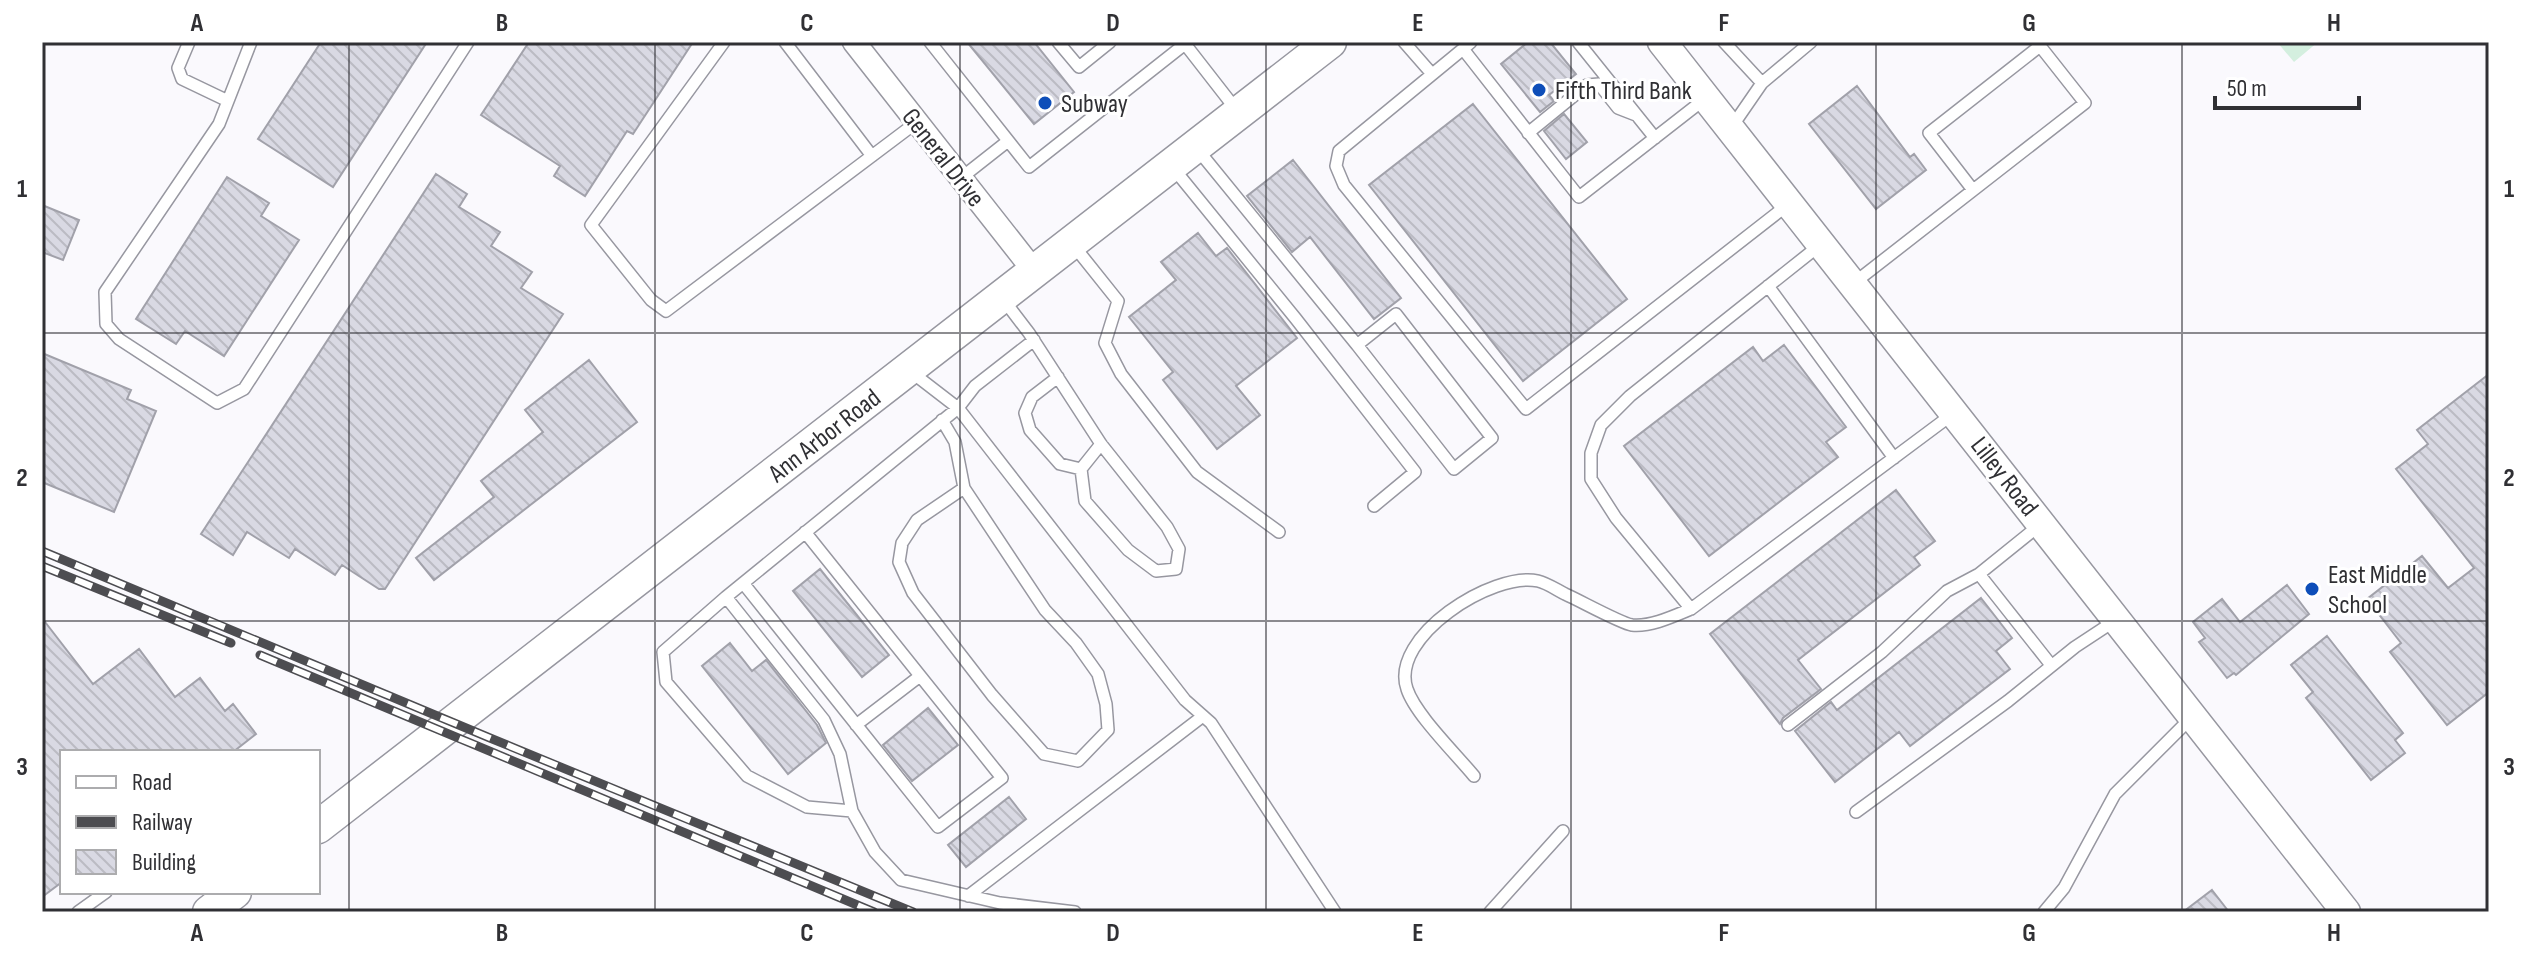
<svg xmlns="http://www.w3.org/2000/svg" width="2531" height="954" font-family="'Sofia Sans Condensed',sans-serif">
<defs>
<pattern id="building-back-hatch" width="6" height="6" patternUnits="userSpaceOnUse" patternTransform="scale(2)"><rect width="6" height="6" fill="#d9d9e3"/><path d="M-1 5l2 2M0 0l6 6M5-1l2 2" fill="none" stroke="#bbbbc3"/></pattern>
</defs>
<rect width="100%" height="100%" fill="#faf9fd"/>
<path fill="#d4efdf" d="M2277,42H2318L2294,62Z"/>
<path fill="url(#building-back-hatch)" stroke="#a1a1aa" stroke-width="2" d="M321,42H427L333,187L258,139Z
M529,42H693L633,134L627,131L585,196L554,176L560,166L481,115Z
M967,42H1034L1074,92L1034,124Z
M1528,42H1550L1576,74L1549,95L1554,101L1540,112L1501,64Z
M1857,86L1910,157L1914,154L1926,170L1876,209L1809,124Z
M1473,104L1627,299L1523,381L1369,185Z
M1564,114L1587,142L1566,159L1544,131Z
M1293,160L1401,298L1374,319L1310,237L1292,252L1247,196Z
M436,174L467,194L459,207L500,232L491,246L532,272L521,288L563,314L385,589H379L342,565L335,575L295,549L289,558L247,532L233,555L201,534Z
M227,177L269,203L261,216L299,240L224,356L185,331L176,344L136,319Z
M42,205L79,220L63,260L42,252Z
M1198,233L1216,256L1227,248L1297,338L1236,386L1260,415L1217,449L1163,380L1173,372L1129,317L1176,280L1161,262Z
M1784,345L1846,427L1826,442L1838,457L1709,556L1624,446L1753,347L1763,361Z
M42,353L131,390L127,399L156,411L114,512L42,482Z
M589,360L637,422L434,580L416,558L494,497L481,481L543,432L525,410Z
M2489,374V692L2447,725L2390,652L2401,643L2367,599L2422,556L2448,588L2474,568L2396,469L2428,444L2417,430Z
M1896,490L1935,541L1914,557L1920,565L1798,660L1821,689L1783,718L1780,724L1710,634Z
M820,569L889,655L862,677L793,591Z
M2287,585L2309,614L2236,675L2234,673L2227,678L2199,642L2205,638L2193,622L2222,599L2240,622Z
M1981,598L2012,638L1996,651L2010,669L1910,746L1899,732L1835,782L1795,731L1831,702L1837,710Z
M42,618L93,684L139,649L175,697L200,678L225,711L233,704L256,734L233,752H62V882L42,897Z
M2327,636L2403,733L2395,740L2405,753L2371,780L2306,698L2313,692L2291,665Z
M730,643L752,671L766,660L817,725L826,743L788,774L702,666Z
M928,708L958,745L912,781L883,745Z
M1009,797L1026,819L966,867L948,845Z
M2212,890L2229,912H2183Z"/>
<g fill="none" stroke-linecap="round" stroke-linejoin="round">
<g stroke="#9797a0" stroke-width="14">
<path id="service" d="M189,42L178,68L182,79L228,101
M251,42L219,124L105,292L106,324L119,339L217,403L244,389L468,42
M724,42L591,225L651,300L666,311L917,122
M785,42L872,156
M930,42L1029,167L1185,44L1238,112
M1058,42L1079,67L1110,42
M1404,42L1432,74
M1471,42L1463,49L1579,197L1706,98
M1578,42L1655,138
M1724,42L1762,83L1731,128
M1463,49L1339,151L1336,166L1344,185L1526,409L1790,203
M1762,83L1811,42
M1528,133L1587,85L1599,84L1618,108L1636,115
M1198,150L1357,345L1396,314L1492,438L1454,469L1357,345
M1174,169L1296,319L1415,472L1374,506
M961,178L1008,141
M1074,246L1118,301L1105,343L1121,374L1197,472L1279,532
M1854,283L2085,103L2040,46L1929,133L1973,190
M1768,286L1894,458
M1003,299L1029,333L1101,444L1167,527L1179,549L1176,569L1156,571L1128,550L1085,501L1081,469L1101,444
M910,371L958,408L1185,700L1211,723L1335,912
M1058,377L1032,397L1025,413L1030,430L1060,464L1081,469
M942,420L955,442L964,488L1045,610L1076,643L1098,674L1106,704L1108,730L1078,761L1044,754L992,695L913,593L899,562L902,543L917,520L964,488
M1979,574L2051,665
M743,583L938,827L1002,778L805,532
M726,597L824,720L840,754L852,811L875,852L901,880L1000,903L1075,912
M1691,609L1616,518L1591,479V453L1601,425L1630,396L1820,245
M856,725L920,676
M1788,725L1882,652L1947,591L1979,574L2041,524
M1474,776C1456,754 1415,714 1407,689C1389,637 1493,571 1538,581C1547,583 1557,590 1565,594C1579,600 1620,623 1632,625C1651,627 1674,616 1691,609L1954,413
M852,811L807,807L747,776L666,682L663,652L726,597L958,408L975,386L1034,340
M1856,812L2008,701L2075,647L2116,620
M968,896L1203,716
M78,912L106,892
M1490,912L1563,831
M2044,912L2064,888L2115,794L2192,717"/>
</g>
<g stroke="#9797a0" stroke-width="25">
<path id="minor" d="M854,42L1034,271"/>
</g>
<g stroke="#9797a0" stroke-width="31">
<path id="tertiary" d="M1662,42L2346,912"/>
</g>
<g stroke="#9797a0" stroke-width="35">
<path id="secondary" d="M318,827L1330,42
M209,912L235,892"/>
</g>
<use href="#service" stroke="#fff" stroke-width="11"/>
<use href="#minor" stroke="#fff" stroke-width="22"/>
<use href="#tertiary" stroke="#fff" stroke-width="28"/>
<use href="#secondary" stroke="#fff" stroke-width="32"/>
<g stroke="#4d4d51" stroke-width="9">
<path id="rail" d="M42,551L490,738L913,912
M42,566L231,643
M260,655L874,912"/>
</g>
<use href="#rail" stroke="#fff" stroke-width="6" stroke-dasharray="18" stroke-linecap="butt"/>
</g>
<path fill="none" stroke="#303034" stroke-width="2" stroke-opacity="0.55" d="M349,42V912M655,42V912M960,42V912M1266,42V912M1571,42V912M1876,42V912M2182,42V912M42,333H2489M42,621H2489"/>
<g fill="#0e4eb9" stroke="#fff" stroke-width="3">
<circle cx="1539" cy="90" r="8"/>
<circle cx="1045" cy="103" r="8"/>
<circle cx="2312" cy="589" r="8"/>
</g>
<g text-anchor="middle" stroke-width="6" stroke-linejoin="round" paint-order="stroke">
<g font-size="26" fill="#303034" stroke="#fff" text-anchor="start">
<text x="1555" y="99">Fifth Third Bank</text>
<text x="1061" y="112">Subway</text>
<text x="2328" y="583">East Middle<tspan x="2328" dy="30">School</tspan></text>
</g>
<g font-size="26" fill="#303034" stroke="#fff">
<text transform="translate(944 157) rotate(52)" y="9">General Drive</text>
<text transform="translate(824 435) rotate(-38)" y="9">Ann Arbor Road</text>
<text transform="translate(2005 476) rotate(52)" y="9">Lilley Road</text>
</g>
</g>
<rect width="2531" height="954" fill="none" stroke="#ffffff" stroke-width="88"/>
<rect x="60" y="750" width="260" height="144" fill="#ffffff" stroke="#acacae" stroke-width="2"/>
<rect x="76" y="776" width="40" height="12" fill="#ffffff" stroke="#acacae" stroke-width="2"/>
<text x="132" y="790" font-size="24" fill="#303034">Road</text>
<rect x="76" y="816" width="40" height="12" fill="#4d4d51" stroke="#acacae" stroke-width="2"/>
<text x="132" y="830" font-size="24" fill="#303034">Railway</text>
<rect x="76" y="850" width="40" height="24" fill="url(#building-back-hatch)" stroke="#acacae" stroke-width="2"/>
<text x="132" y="870" font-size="24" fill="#303034">Building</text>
<path d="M2215 96v12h144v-12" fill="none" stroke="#303034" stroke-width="4"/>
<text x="2227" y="96" font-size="24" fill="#303034" stroke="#ffffff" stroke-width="6" paint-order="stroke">50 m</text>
<rect x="44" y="44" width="2443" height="866" fill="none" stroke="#303034" stroke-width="3"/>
<g font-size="26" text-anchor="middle" font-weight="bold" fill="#303034">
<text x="197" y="31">A</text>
<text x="502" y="31">B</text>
<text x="807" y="31">C</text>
<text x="1113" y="31">D</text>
<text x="1418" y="31">E</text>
<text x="1724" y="31">F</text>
<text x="2029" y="31">G</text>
<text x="2334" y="31">H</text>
<text x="22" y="197">1</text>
<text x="2509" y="197">1</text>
<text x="22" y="486">2</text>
<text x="2509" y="486">2</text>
<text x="22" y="775">3</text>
<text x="2509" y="775">3</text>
<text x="197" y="941">A</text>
<text x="502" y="941">B</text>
<text x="807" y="941">C</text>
<text x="1113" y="941">D</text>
<text x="1418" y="941">E</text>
<text x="1724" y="941">F</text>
<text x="2029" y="941">G</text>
<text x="2334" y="941">H</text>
</g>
</svg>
